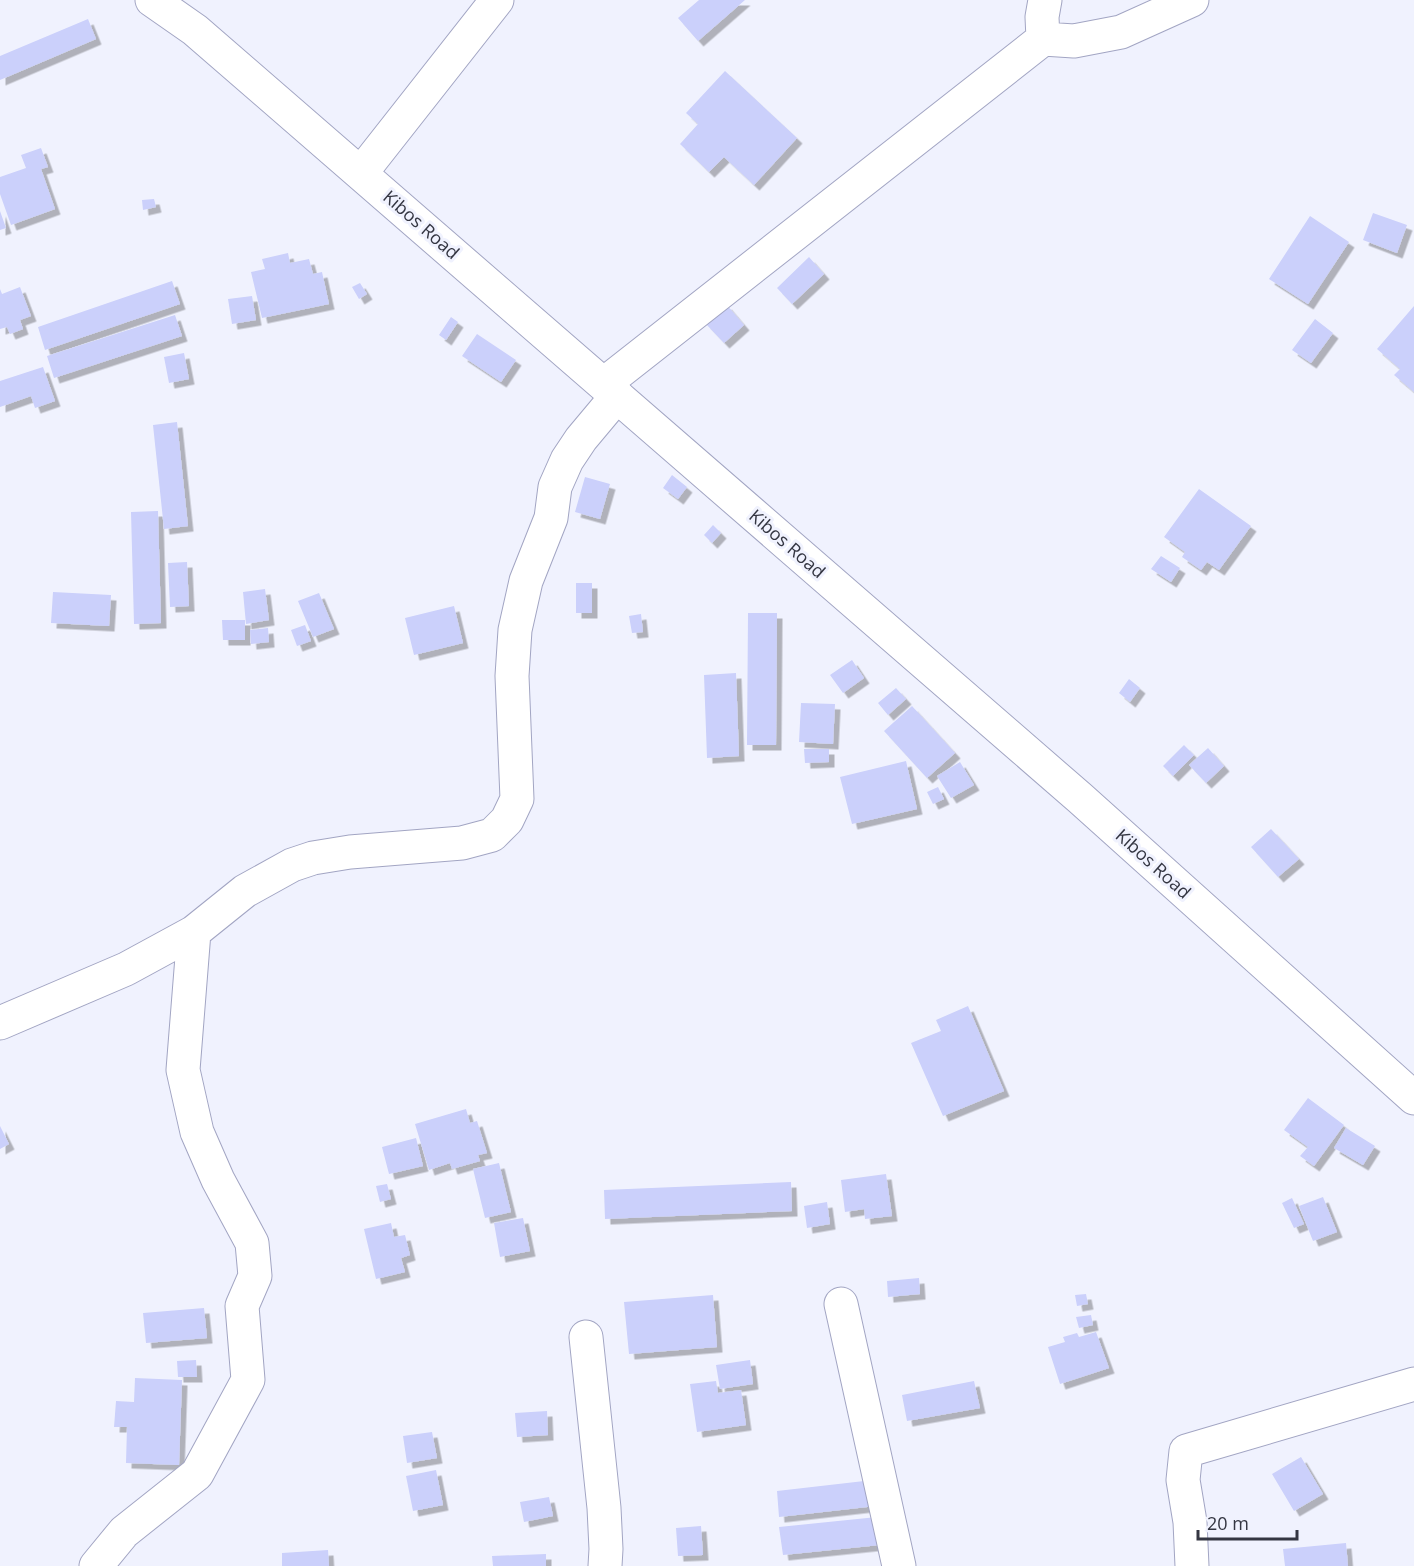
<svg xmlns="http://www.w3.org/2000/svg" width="1414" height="1566" font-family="'Open Sans',sans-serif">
<defs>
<filter id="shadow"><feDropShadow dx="5.5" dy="5.5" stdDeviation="0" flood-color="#0004"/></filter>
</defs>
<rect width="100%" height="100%" fill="#f0f2fe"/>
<path fill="#cbd0fb" filter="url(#shadow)" d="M699,0H745L698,41L678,18Z
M88,19L96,39L0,80V56Z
M725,71L797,138L754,185L724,157L709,172L680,144L698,124L686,113Z
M41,148L48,167L41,169L55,209L11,225L0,194V177L26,168L21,155Z
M154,199L156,207L143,210L142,200Z
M0,211L6,228L0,230Z
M1373,213L1407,225L1397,253L1363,240Z
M1310,216L1349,242L1308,304L1269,279Z
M288,253L290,263L309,259L313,274L322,272L329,304L262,318L251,272L265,269L262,259Z
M809,257L824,274L792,304L777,288Z
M172,281L180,304L45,350L38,327Z
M360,283L367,294L359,299L352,287Z
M20,287L31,316L20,320L23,329L10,334L7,327L0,329V289L2,294Z
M252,296L256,320L232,324L228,299Z
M726,304L744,325L724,343L705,323Z
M1414,306V392L1394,375L1400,369L1377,349Z
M175,315L182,336L54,378L47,356Z
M451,317L458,322L446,340L439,335Z
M1315,319L1333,333L1311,363L1292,350Z
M477,334L516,360L501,382L462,356Z
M184,353L189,379L169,383L164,357Z
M43,367L55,401L35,408L31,396L0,407V381Z
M177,422L188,526L164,529L153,425Z
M672,475L687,487L678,499L663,488Z
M585,477L610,484L600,519L575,512Z
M1199,489L1251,526L1219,570L1207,562L1201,570L1182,557L1185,552L1164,537Z
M158,511L161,623L134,624L131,512Z
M713,525L721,533L712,543L704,535Z
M1161,556L1180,568L1171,582L1151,569Z
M187,562L189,606L170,607L168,563Z
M576,583H592V613H576Z
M265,589L269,620L246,624L243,592Z
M53,592L111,595L109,626L51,623Z
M319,593L334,629L313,637L298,601Z
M454,606L463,643L414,655L405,618Z
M748,613H777L776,745H747Z
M641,614L643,632L632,633L629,616Z
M222,620H245V640H223Z
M305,625L311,641L297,646L291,630Z
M268,628L269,642L251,644L250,630Z
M852,660L864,678L843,693L830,675Z
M736,673L739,756L707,758L704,675Z
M1129,679L1140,688L1130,702L1119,693Z
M896,688L906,699L888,715L878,703Z
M801,703L835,704L833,744L799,742Z
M912,706L955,753L927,778L884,731Z
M1184,745L1194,755L1173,776L1163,766Z
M1208,748L1224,766L1206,783L1189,765Z
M804,749H829V762L805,763Z
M906,761L917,809L852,824L840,777Z
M960,762L974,785L951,798L937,776Z
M938,787L944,799L933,804L927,792Z
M1271,829L1299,859L1278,877L1251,847Z
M968,1006L1004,1091L943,1116L911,1043L941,1031L936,1020Z
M1308,1098L1344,1125L1314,1166L1300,1156L1308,1147L1284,1130Z
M466,1109L470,1123L477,1121L487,1153L478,1155L480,1161L452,1169L450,1163L429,1170L415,1124Z
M0,1126L9,1144L0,1149Z
M1346,1128L1375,1146L1363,1165L1334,1148Z
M416,1138L423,1166L389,1174L382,1147Z
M499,1163L511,1212L485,1218L473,1169Z
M886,1174L892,1216L865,1219L864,1209L845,1212L841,1180Z
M791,1182L792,1211L605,1219L604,1190Z
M387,1184L391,1199L380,1202L376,1186Z
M1323,1197L1337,1232L1313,1241L1299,1206Z
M1292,1198L1304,1224L1294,1228L1282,1203Z
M827,1202L830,1224L807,1228L804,1206Z
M523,1218L530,1251L500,1257L494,1223Z
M391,1223L394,1237L405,1235L410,1255L401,1258L405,1272L376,1279L364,1229Z
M919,1278L920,1294L888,1297L887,1281Z
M1086,1294L1088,1304L1077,1306L1075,1295Z
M713,1295L717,1347L629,1354L624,1302Z
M204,1308L207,1338L146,1343L143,1313Z
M1091,1315L1093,1325L1079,1328L1076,1317Z
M1096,1332L1109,1368L1060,1384L1048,1347L1065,1342L1063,1337L1077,1333L1079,1337Z
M196,1360L197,1377H178L177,1361Z
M750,1360L753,1384L720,1389L716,1365Z
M135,1378L182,1380L179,1465L126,1463L127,1427H114L116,1401L134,1402Z
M716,1381L718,1393L741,1390L746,1425L697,1432L690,1384Z
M974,1381L980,1408L907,1421L902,1395Z
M547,1411L548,1435L517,1437L515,1413Z
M432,1432L437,1458L407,1463L403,1436Z
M1301,1457L1323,1494L1294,1511L1272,1474Z
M436,1470L443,1505L413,1511L406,1476Z
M873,1480L876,1506L779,1517L777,1491Z
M549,1497L553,1516L524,1522L520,1502Z
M877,1517L880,1545L783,1555L779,1527Z
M701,1526L703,1555L678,1556L676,1528Z
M1346,1543L1348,1566H1285L1283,1549Z
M328,1550L329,1566H282V1553Z
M546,1554V1566H493L492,1556Z"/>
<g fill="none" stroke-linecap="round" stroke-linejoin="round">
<g stroke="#a2a5c3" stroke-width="35">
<path id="street" d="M1043,39L1042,17L1045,0
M361,173L497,0
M604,384L1043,39L1074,41L1121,32L1192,0
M0,1023L126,969L194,932L245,891L292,865L313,858L350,852L462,843L492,835L507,820L517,799L512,676L515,630L526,581L551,518L555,487L567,460L581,439L617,396
M841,1304L899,1566
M586,1337L604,1508L606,1549L605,1566
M96,1566L124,1532L197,1474L248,1380L242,1306L255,1276L252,1243L218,1180L197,1132L183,1070L194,932
M1192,1566L1190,1522L1183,1480L1186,1451L1414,1384"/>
</g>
<g stroke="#a2a5c3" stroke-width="35">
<path id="primary" d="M152,0L195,30L1080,798L1414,1098"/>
</g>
<use href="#street" stroke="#fff" stroke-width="33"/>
<use href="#primary" stroke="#fff" stroke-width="33"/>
</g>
<g text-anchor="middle" stroke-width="6" stroke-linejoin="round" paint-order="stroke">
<g font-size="18" fill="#343642" stroke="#f0f2fe">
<text transform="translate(421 225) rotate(41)" y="6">Kibos Road</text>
<text transform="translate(787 544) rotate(41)" y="6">Kibos Road</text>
<text transform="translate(1153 864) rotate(42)" y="6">Kibos Road</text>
</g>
</g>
<path d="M1198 1530v9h99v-9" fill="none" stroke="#343642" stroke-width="3"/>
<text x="1207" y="1530" font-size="18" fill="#343642" stroke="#f0f2fe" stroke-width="4.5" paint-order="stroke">20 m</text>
</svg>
